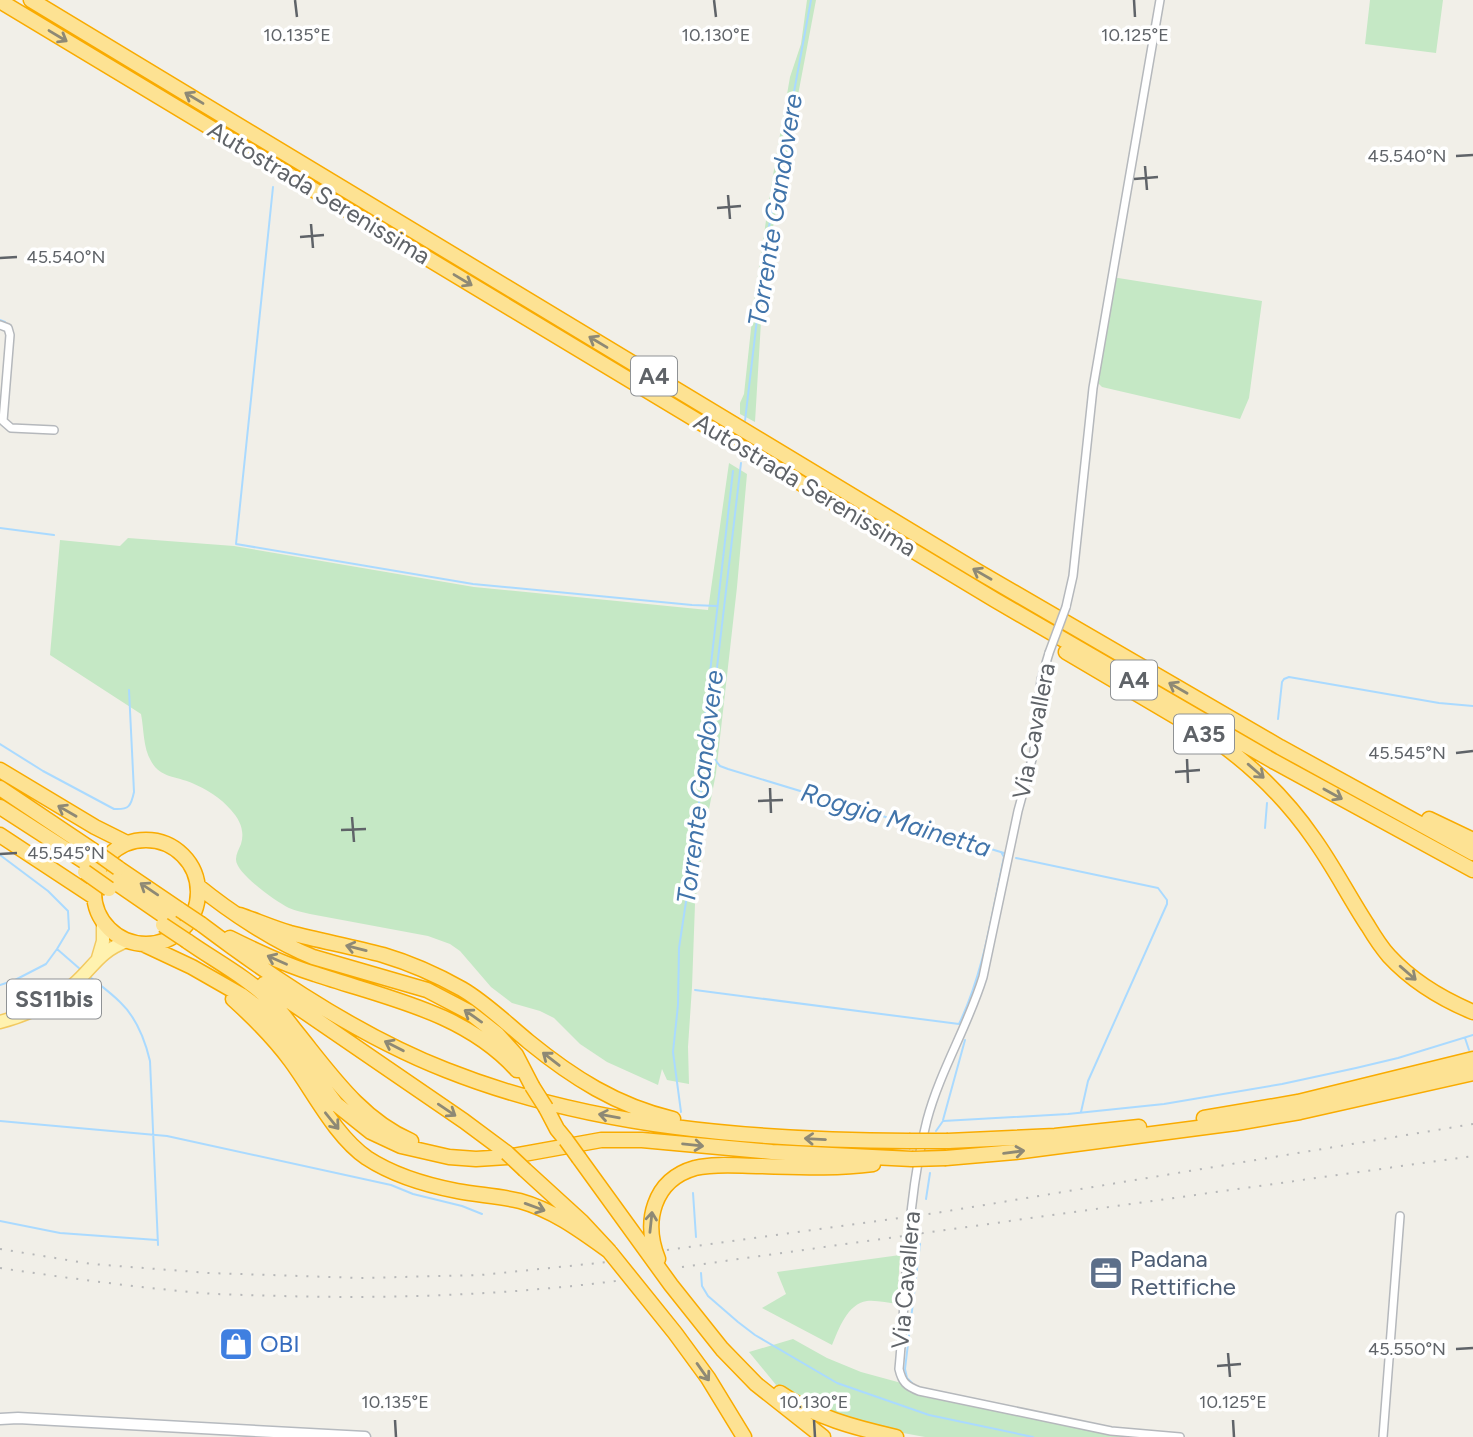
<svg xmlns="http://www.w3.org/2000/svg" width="1473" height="1437" font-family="Figtree,sans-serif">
<rect width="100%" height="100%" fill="#f1efe8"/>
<path fill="#c5e8c5" d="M807,0H816L770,243L762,305L755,422L740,414V403L744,394L754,301L771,187L790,77L801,44Z
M1370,0H1443L1436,53L1365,44Z
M1112,277L1262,301L1249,398L1240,419L1102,387L1098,383L1097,378Z
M729,463L747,474L737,587L716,773L705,830L695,904L692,987L688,1047L689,1084L667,1080L662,1069L658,1085L607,1062L580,1044L554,1018L540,1011L512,1003L491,987L460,951L450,944L428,936L310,914C303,912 296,911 289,908C277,902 235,873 236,859C236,854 239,849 241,844C245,831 240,820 231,810C221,798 206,789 192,783C176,776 160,778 151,761C143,748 144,729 141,714L50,655L60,540L120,546L128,538L234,546L474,587L708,610Z
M900,1255L897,1304C888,1303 877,1300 867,1301C847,1304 839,1329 832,1345L762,1308L786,1294L777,1272Z
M793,1339L827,1358L861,1372L916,1387L924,1397L1126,1437H925L870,1427L834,1415L781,1391L749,1352Z"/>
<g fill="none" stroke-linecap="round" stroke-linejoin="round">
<path stroke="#aadaff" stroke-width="2" d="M273,187L236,544L473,584L692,605L717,606
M0,320L5,322
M745,421L766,243L811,0
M0,528L54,535
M1278,719L1282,682L1284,679L1289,677L1439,703L1473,706
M702,743L733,471
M0,744L43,771L114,809C129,810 131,806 134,792L129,690
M711,755L720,766L728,769L1004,853
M1265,828L1267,803
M0,855L48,891L68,911L69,929L57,949L80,969
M1016,858L1158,888L1167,900V904L1088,1081L1081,1112
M90,977C100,985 111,993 120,1002C136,1017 145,1040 150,1061L158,1245
M0,985L15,980L46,964L57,949
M695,990L959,1024C984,972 992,913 1004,857L1001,852
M1465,1038L1469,1050
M681,1112L673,1052L678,1005L679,948L695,842L697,813L701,792V756L710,727L741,463
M943,1120L965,1040
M0,1121L167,1136L391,1185L413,1194L462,1206L482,1214
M936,1131L943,1121L1068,1114L1164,1104L1282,1084L1356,1068L1398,1058L1473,1035
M693,1193L696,1237
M926,1199L930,1173
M0,1221L60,1233L157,1240
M701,1273L702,1286L708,1296L738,1322L755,1335L837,1383L929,1415L1033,1437
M912,1383L907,1378L905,1369L920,1244"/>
<g stroke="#b5b8bc" stroke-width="10">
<path id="street" d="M0,325L8,328L10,335L3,421L11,428L54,430
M1066,607L1073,576L1093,388L1160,0
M1049,653L1041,680L1034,752L1018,811L983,977C968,1026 940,1071 927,1120C906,1202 907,1286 899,1369C902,1382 906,1386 919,1391L1111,1431L1180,1437
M1383,1437L1400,1216"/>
</g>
<g stroke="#b6babf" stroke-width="13">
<path id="secondary" d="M0,1419L18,1418L365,1437"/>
</g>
<g stroke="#f2c960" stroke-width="15">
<path id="primary" d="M98,958L103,941V922
M0,1022C27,1015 51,1004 73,985C94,967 98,952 127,941"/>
</g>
<g stroke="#f9ab00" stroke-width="17">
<path id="highway" d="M31,0L977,571L1280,747L1473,853
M0,1L995,600L1273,761L1473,870
M1066,652L1217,741C1256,769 1287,800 1314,839C1334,867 1349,897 1368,926C1374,936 1381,947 1389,956C1412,981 1442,999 1473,1012
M0,770L95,827L127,843
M0,788L97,853
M0,807L90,865
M1429,819L1473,840
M0,835L94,897
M94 892a52 52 0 1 1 104 0a52 52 0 1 1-104 0Z
M118,868L180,910
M109,878L173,922
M198,886C230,912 275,942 313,957L427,990L469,1012L497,1034L516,1055L532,1086
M240,915C257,921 273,928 290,933C321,941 353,947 383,955C410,963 437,975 462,989C486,1003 507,1024 529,1042C572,1077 617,1106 673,1119
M201,924C275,980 359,1036 446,1070C592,1128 754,1140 909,1141
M230,938C258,952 285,965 315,974C386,998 465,1012 517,1070
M187,941C214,960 248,978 271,1001C281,1011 289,1023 298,1034C331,1075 362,1120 411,1141
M143,944L192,967L241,995L260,1009L279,1028L336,1104L371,1132L401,1146L449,1157L476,1159L507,1157L601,1140H642L772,1152L912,1159
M264,984L464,1121L507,1153
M233,999C254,1018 274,1038 291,1061C314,1092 335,1136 367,1158C393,1175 426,1185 457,1191C478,1195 500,1196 520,1201C553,1210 581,1231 609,1251
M546,1108L557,1129L566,1140
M1204,1118L1298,1102L1473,1059
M948,1141L1055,1136L1139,1127
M579,1158L671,1285L722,1349L756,1384L823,1437
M946,1158L1015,1152L1236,1123L1300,1112L1473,1073
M525,1170L582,1222L609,1251L675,1333L708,1378L744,1437
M658,1259C643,1222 653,1180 695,1168C716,1163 739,1166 760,1166C798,1167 835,1169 873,1164
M780,1393C814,1417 856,1428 896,1437"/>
</g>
<use href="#street" stroke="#fff" stroke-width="7"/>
<use href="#secondary" stroke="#fff" stroke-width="10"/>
<use href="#primary" stroke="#fff2af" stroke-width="12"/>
<use href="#highway" stroke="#fde293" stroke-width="14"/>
<path stroke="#b6b7b8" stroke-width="2" stroke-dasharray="2 9" stroke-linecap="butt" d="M0,1249L92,1264L209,1273L361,1278L481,1275L608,1262
M667,1250L936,1213L1473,1124
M682,1267L1473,1156
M0,1268C67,1278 134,1287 201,1293C227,1295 254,1295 281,1296C393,1299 505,1295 616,1281"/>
<g stroke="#b5b8bc" stroke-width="10" stroke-linecap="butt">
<path id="street-bridge" d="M1049,653L1066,607"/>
</g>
<g stroke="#f9ab00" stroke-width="17" stroke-linecap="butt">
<path id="highway-bridge" d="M97,853L118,868
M85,872L109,889
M180,910L201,924
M163,925L187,941
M532,1086L546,1108
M566,1140L579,1158
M909,1141H948
M507,1153L525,1170
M912,1159L946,1158"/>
</g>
<use href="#street-bridge" stroke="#fff" stroke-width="7"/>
<use href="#highway-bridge" stroke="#fde293" stroke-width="14"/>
</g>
<defs><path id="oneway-shaft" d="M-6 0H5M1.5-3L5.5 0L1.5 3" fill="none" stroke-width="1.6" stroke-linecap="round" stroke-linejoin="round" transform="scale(1.75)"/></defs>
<g stroke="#8e8975">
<use href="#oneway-shaft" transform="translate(58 36) rotate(31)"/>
<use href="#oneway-shaft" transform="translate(194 98) rotate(-149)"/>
<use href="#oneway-shaft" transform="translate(463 280) rotate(31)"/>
<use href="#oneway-shaft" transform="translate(598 342) rotate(-149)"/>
<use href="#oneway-shaft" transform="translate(982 574) rotate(-150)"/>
<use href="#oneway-shaft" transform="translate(1178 688) rotate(-150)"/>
<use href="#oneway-shaft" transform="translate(1256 771) rotate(41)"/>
<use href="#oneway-shaft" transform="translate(1333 794) rotate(29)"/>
<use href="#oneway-shaft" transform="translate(67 811) rotate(-150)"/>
<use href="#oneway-shaft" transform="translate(149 889) rotate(-146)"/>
<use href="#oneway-shaft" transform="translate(356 948) rotate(-166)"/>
<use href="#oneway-shaft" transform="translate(277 960) rotate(-156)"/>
<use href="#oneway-shaft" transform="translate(1408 973) rotate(41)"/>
<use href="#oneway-shaft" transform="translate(473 1016) rotate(-145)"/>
<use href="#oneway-shaft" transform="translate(394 1046) rotate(-153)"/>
<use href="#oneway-shaft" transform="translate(551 1059) rotate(-142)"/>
<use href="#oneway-shaft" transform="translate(447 1110) rotate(34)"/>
<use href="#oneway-shaft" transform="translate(609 1116) rotate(-170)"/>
<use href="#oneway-shaft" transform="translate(332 1121) rotate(51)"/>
<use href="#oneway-shaft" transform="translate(815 1139) rotate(-177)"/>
<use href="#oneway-shaft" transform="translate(693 1145) rotate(6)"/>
<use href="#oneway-shaft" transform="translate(1014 1152) rotate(-7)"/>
<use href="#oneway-shaft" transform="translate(535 1207) rotate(20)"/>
<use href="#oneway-shaft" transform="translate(651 1222) rotate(-84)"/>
<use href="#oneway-shaft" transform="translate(703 1372) rotate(55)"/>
</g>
<path fill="none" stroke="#5f6368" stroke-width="2.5" d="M295,0L297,17M714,0L716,17M1134,0L1135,17M1456,156L1473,155M1145,166L1147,190M1134,179L1158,177M728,195L730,219M717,208L741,206M311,224L313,248M300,237L324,235M0,258L17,257M1456,753L1473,751M1187,759L1188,783M1175,772L1200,770M770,788L771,813M758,801L783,800M352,817L354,842M341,830L366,829M0,854L17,853M1456,1349L1473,1348M1228,1353L1230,1377M1217,1366L1241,1364M395,1420L396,1437M814,1420L815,1437M1233,1420L1234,1437"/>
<defs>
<g id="office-square" transform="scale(1.75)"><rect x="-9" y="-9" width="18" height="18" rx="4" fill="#5c6f8a" stroke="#fff"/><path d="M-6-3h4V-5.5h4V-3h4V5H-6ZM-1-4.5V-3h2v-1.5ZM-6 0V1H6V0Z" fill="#fff"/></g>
<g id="shop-square" transform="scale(1.75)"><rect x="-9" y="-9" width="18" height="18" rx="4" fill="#3f7fe0" stroke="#fff"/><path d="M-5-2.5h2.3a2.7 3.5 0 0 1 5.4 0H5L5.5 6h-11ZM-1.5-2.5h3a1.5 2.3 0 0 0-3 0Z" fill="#fff"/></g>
</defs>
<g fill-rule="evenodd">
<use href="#office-square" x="1106" y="1273"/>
<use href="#shop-square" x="236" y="1344"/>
</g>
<g text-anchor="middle" stroke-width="7" stroke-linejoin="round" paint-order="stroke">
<g fill="#fff" stroke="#8f9295" stroke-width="2">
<rect x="631" y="356.5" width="46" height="39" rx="5"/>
<rect x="1111" y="660.5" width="46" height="39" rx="5"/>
<rect x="1174" y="714.5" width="60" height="39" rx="5"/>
<rect x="7" y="979.5" width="94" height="39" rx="5"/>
</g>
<g font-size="23" font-weight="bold" fill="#5f6368">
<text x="654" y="384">A4</text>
<text x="1134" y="688">A4</text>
<text x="1204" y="742">A35</text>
<text x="54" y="1007">SS11bis</text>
</g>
<g font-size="24" fill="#5f6368" stroke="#fff">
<text transform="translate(319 193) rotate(31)" y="8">Autostrada Serenissima</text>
<text transform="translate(805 485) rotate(31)" y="8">Autostrada Serenissima</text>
<text transform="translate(1034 731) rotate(-79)" y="8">Via Cavallera</text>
<text transform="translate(906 1280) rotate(-85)" y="8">Via Cavallera</text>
</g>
<g font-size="24" fill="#4e5e75" stroke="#fff" text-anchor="start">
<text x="1130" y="1267">Padana<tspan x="1130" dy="28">Rettifiche</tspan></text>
</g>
<g font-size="24" fill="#366cbe" stroke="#fff" text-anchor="start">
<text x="260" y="1352">OBI</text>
</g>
<g font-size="26" font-style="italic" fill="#4174aa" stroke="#fff">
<text transform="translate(775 210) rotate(-81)" y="9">Torrente Gandovere</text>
<text transform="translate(700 787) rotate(-83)" y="9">Torrente Gandovere</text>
<text transform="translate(896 820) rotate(17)" y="9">Roggia Mainetta</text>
</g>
</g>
<g font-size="18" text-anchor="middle" fill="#5f6368" stroke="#fff" stroke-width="7" stroke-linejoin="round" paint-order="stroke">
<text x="297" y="41">10.135°E</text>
<text x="716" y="41">10.130°E</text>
<text x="1135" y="41">10.125°E</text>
<text x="1407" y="162">45.540°N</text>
<text x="66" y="263">45.540°N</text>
<text x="1407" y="759">45.545°N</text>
<text x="66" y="859">45.545°N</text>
<text x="1407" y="1355">45.550°N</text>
<text x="395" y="1408">10.135°E</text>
<text x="814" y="1408">10.130°E</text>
<text x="1233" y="1408">10.125°E</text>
</g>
</svg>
